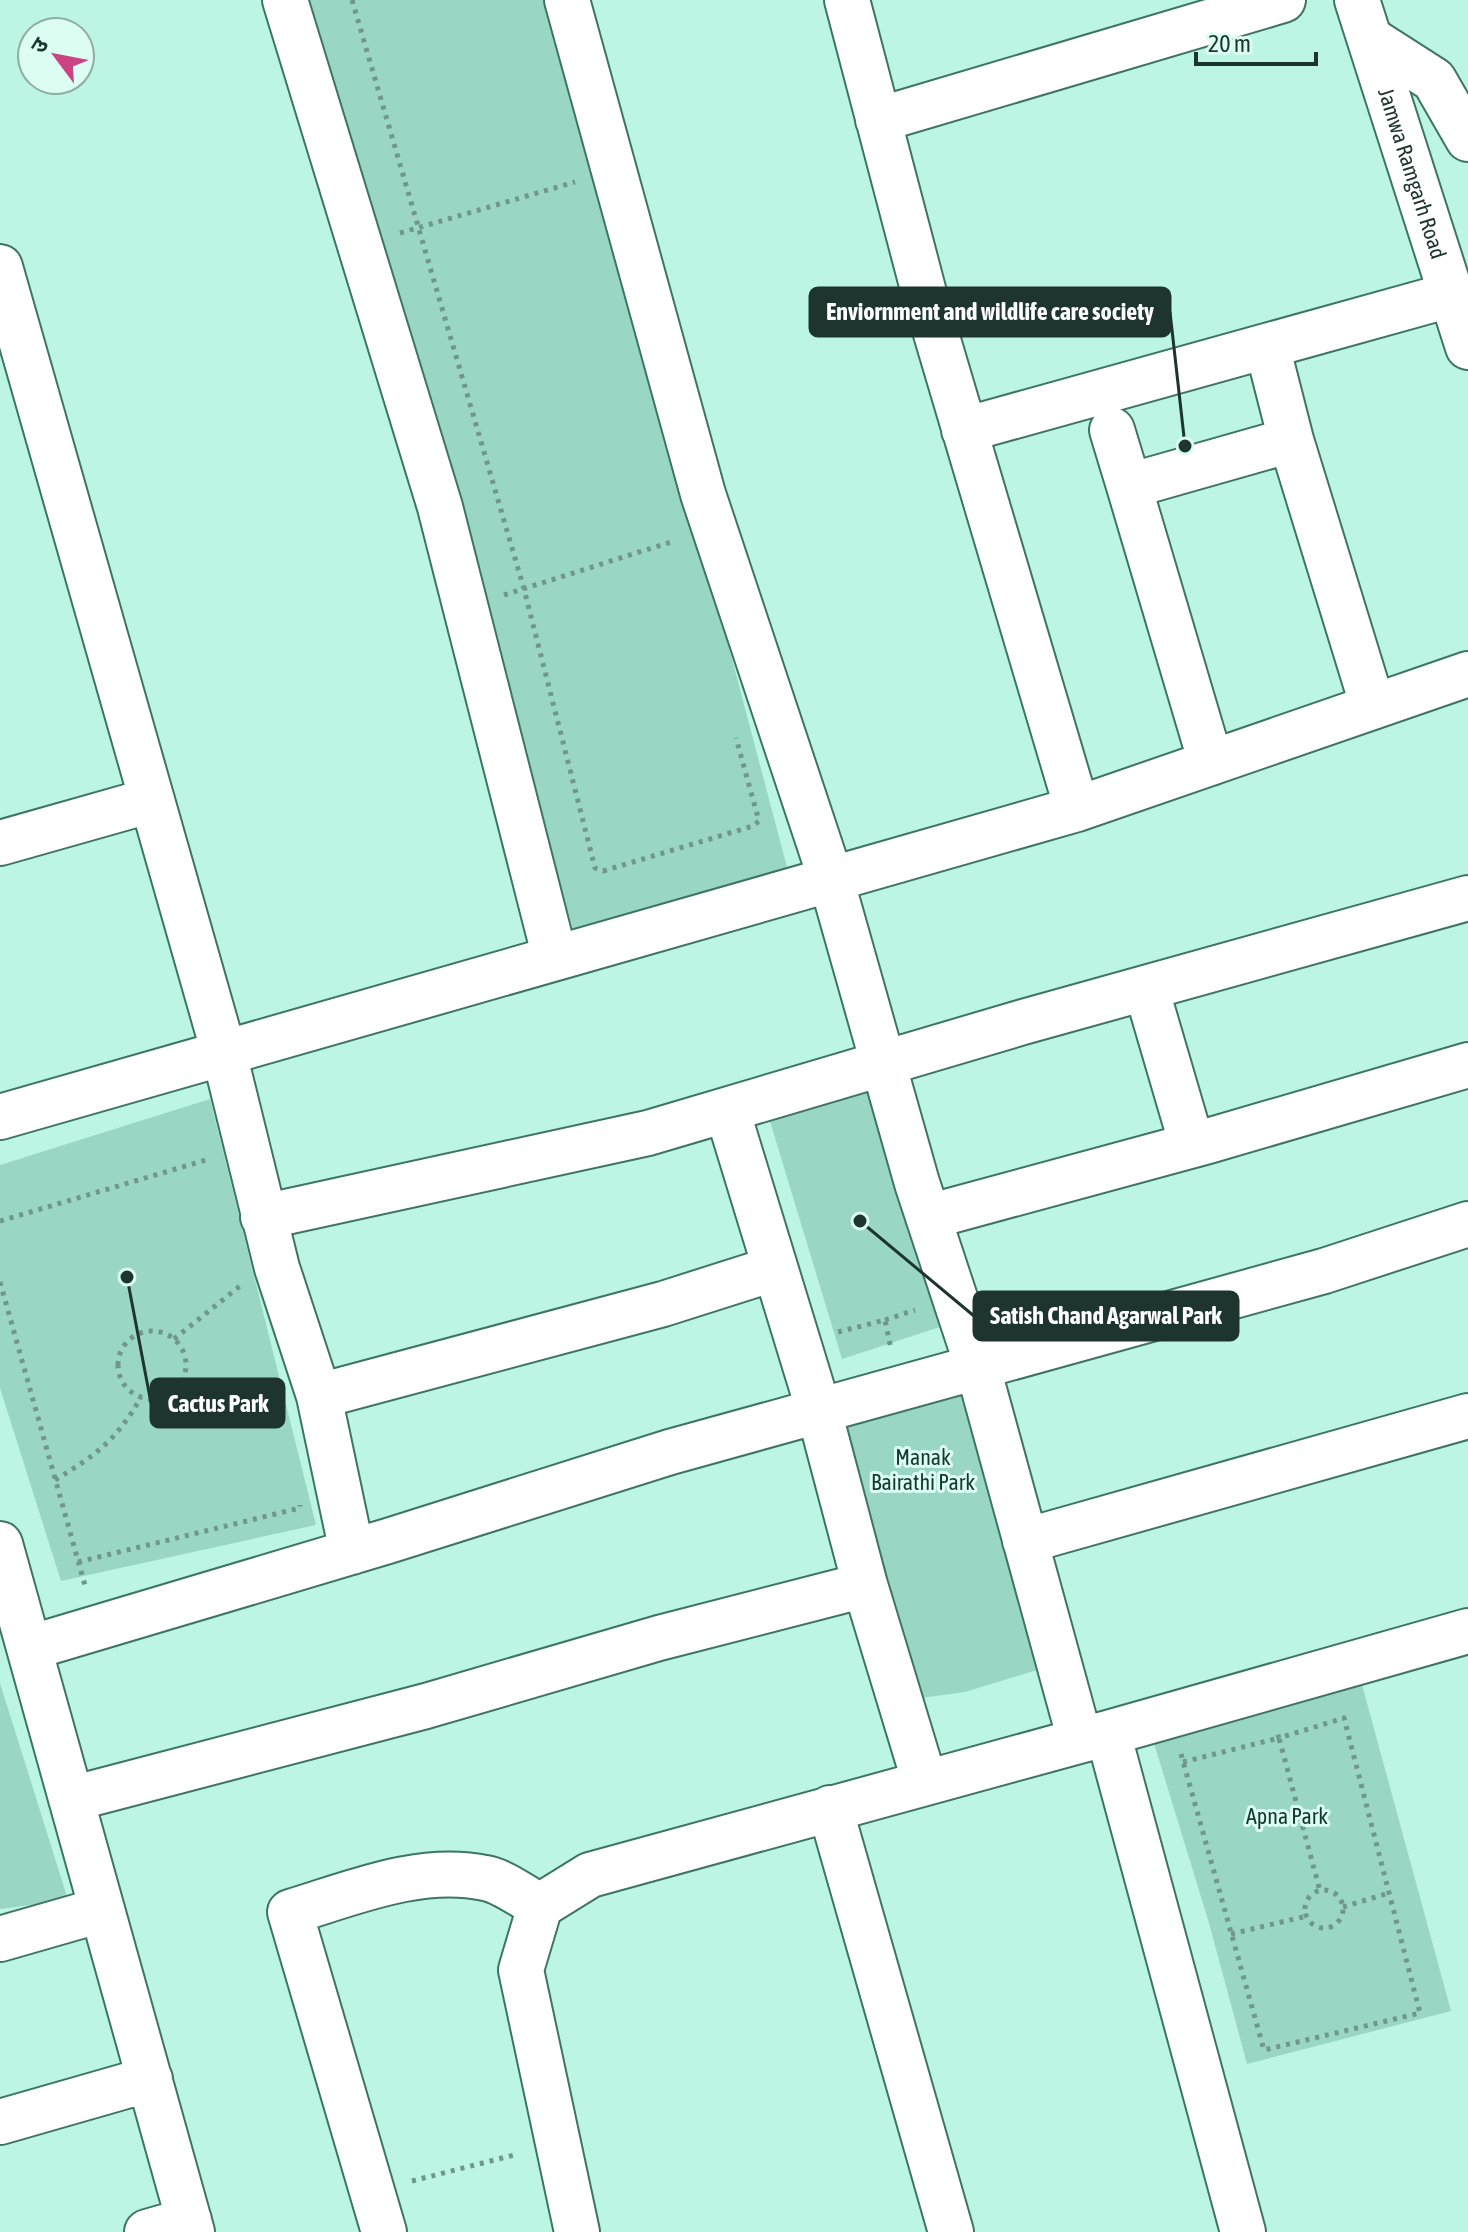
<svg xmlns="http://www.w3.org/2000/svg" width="1468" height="2232" font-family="'Asap Condensed','Noto Sans Devanagari',sans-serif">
<rect width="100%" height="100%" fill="#bcf5e4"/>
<path fill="#9ad6c4" d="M310,0H558L793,890L579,951Z
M877,1076L949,1324L842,1359L769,1118Z
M210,1099L316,1525L61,1581L0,1388V1165Z
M970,1377L1047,1667L965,1692L921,1698L835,1417Z
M1361,1681L1451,2011L1247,2064L1209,1923L1152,1737Z
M0,1683L68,1900L0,1909Z"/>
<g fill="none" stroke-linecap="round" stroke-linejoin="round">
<g stroke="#3e7466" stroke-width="48">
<path id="minor" d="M285,0L440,507L555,958
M567,0L703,494L831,879L917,1183L978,1368L1080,1740
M847,0L924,293L1077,809
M1370,39L1434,80L1468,139
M878,120L1283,0
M0,267L224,1053L277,1268L319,1396L352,1552
M1267,346L1291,440
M964,430L1450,295
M1112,430L1129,486
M1211,763L1129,486L1291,440L1373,707
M0,843L152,800
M1146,988L1192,1145
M727,1110L819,1411L865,1585L925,1783
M0,1117L1077,809L1468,674
M263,1217L648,1133L1023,1022L1468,898
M928,1217L1208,1141L1468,1065
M319,1396L663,1304L773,1269
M1025,1541L1468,1416
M0,1544L192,2232
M29,1648L388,1541L670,1452L1324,1271L1468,1224
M1108,1733L1243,2232
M71,1799L426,1706L659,1638L865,1585
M830,1808L951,2232
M0,1939L101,1910
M0,2122L150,2079
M147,2232L189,2220
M384,2232L290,1912C350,1894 420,1864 485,1878C503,1881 523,1897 540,1906
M577,2232L521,1970L540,1906L590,1875L1108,1733L1468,1631"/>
</g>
<g stroke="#3e7466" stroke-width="48">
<g id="major">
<path id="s1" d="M1357,0L1468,347"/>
</g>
</g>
<path stroke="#6f978c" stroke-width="5" stroke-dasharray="4 6" stroke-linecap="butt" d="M352,0L524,589L595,868L603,871L753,826L759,821L736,738
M400,233L575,182
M504,595L674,541
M0,1221L206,1160
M0,1282L86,1589
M885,1320L915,1310
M118 1365a34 34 0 1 1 68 0a34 34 0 1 1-68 0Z
M838,1332L885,1320L891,1349
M174,1339L240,1286
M55,1480C96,1455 117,1440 141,1397
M78,1562L300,1508V1505
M1181,1754L1264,2050L1420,2013L1344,1718L1279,1738L1276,1729
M1183,1762L1279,1738L1320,1891
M1305 1909a19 19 0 1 1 38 0a19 19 0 1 1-38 0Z
M1343,1907L1389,1893
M1231,1934L1307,1916
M412,2181L518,2154"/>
<use href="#minor" stroke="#fff" stroke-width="44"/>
<use href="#major" stroke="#fff" stroke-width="44"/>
</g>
<g text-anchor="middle" stroke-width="6" stroke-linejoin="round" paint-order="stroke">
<g font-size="22" fill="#1e352f" stroke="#dbfdf2">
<text dy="8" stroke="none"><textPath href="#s1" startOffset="182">Jamwa Ramgarh Road</textPath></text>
</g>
<g font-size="22" fill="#143830" stroke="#dbfdf2">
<text x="923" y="1465">Manak<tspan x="923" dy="25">Bairathi Park</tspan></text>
<text x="1287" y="1824">Apna Park</text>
</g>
</g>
<path fill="none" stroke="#1e352f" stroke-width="3" d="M1185 446L1170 312M860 1221L974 1316M127 1277L151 1403"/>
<g fill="#1e352f" stroke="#dbfdf2" stroke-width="3">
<circle cx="1185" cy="446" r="8"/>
<circle cx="860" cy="1221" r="8"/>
<circle cx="127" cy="1277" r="8"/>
</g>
<g fill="#1e352f" stroke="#1e352f" stroke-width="3">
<rect x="810" y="288" width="360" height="48" rx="8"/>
<rect x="974" y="1292" width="264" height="48" rx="8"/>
<rect x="151" y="1379" width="133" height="48" rx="8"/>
</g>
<g font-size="24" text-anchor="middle" font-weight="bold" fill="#fff">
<text x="990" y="320">Enviornment and wildlife care society</text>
<text x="1106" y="1324">Satish Chand Agarwal Park</text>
<text x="218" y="1412">Cactus Park</text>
</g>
<g transform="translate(56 56) rotate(302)"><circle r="38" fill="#dbfdf2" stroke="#8fada4" stroke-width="2"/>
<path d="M0-6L14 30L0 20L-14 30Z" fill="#ca4383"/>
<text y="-12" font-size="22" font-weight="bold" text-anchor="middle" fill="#1e352f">उ</text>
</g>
<path d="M1196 52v12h120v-12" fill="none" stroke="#1e352f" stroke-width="4"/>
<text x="1208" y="52" font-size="24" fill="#1e352f" stroke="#dbfdf2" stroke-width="6" paint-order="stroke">20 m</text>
</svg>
